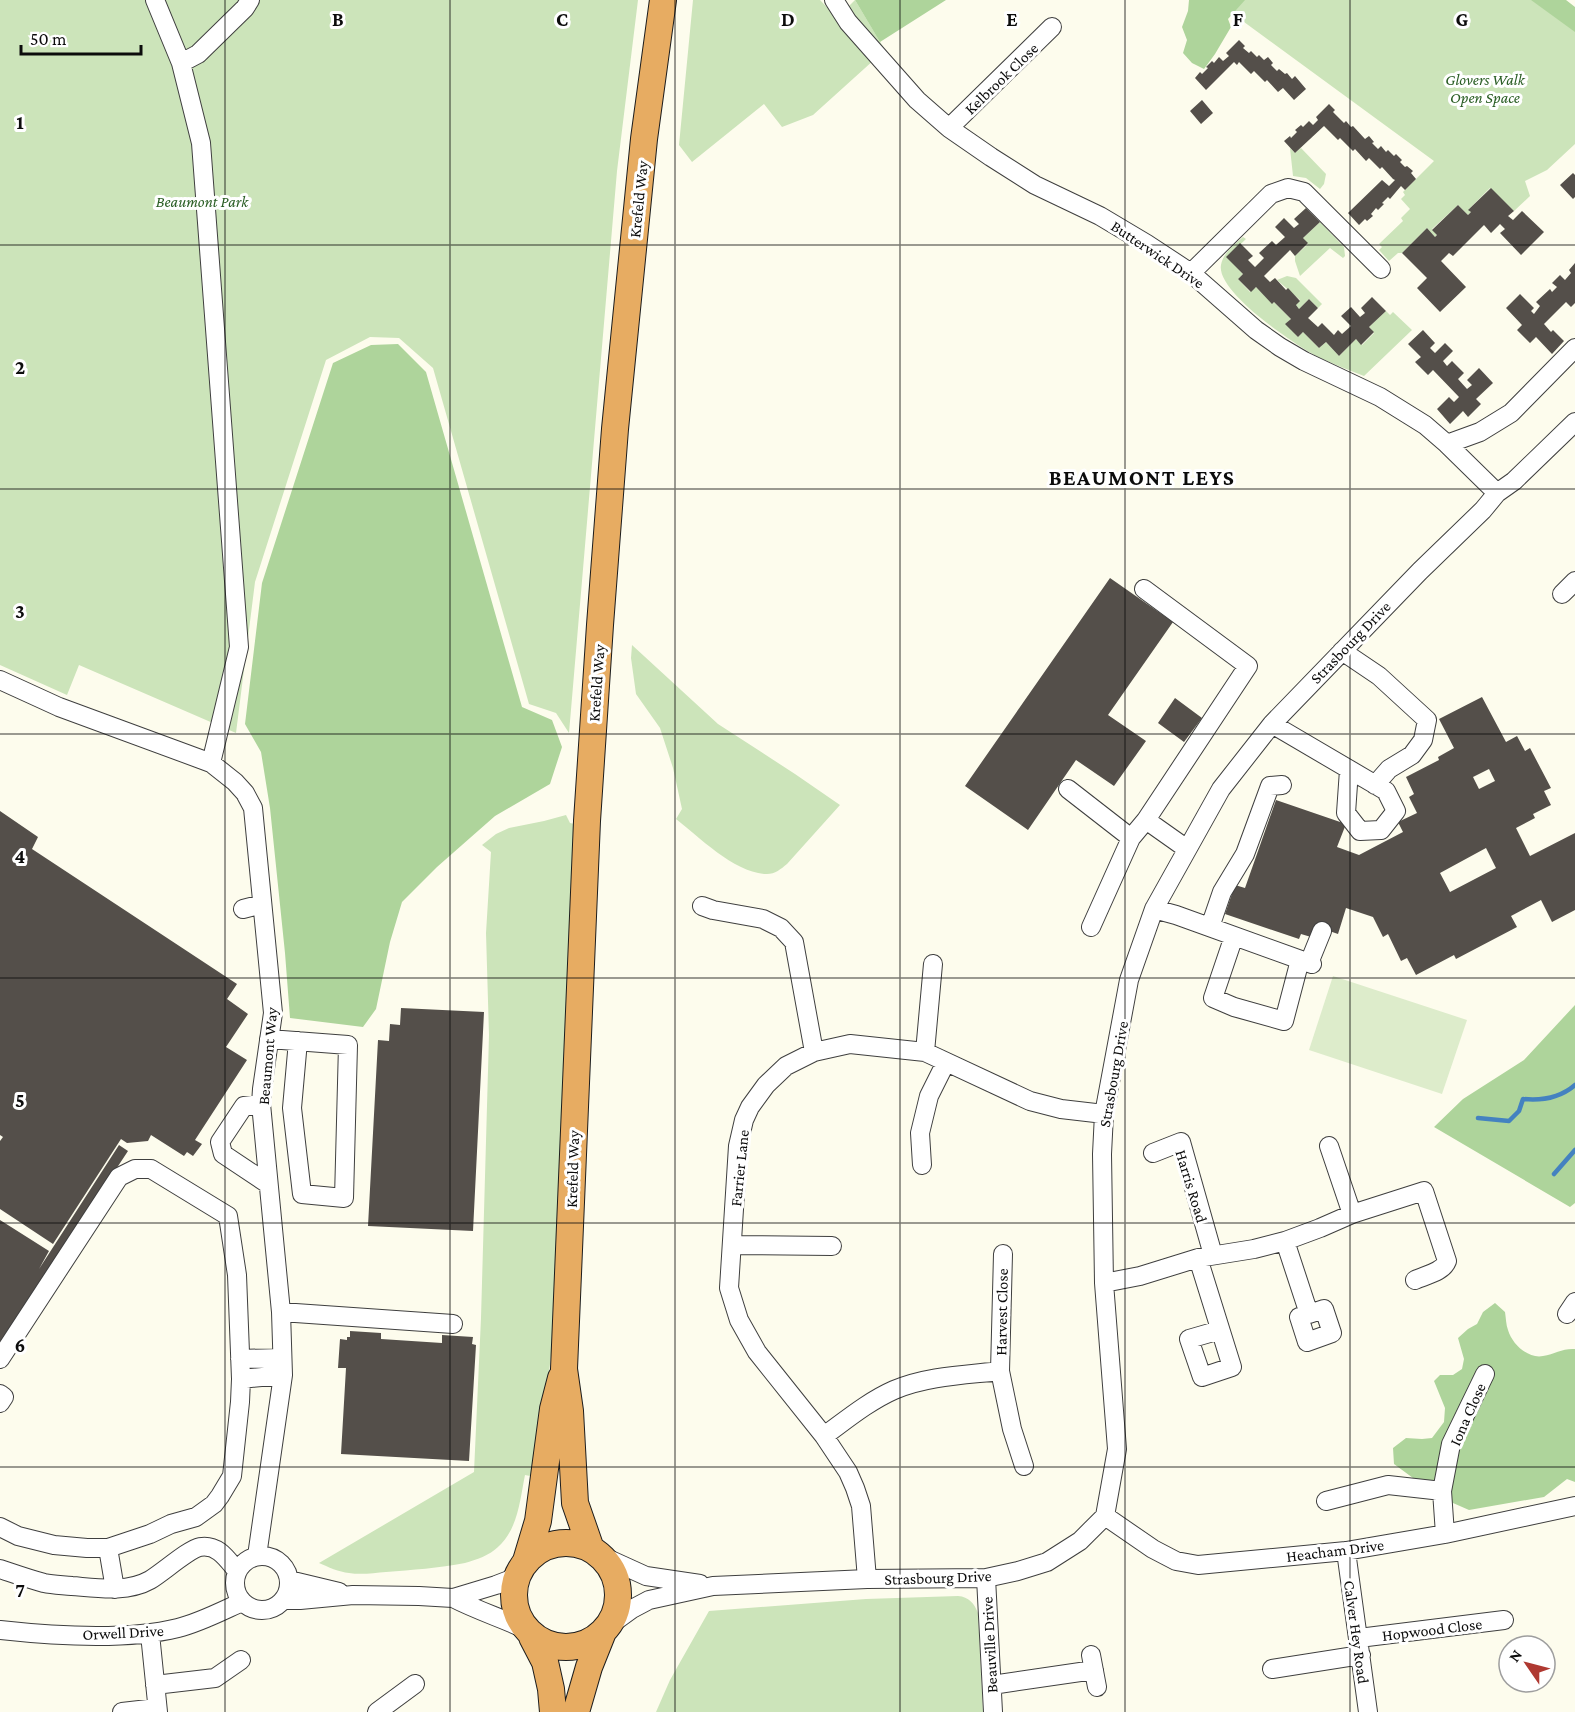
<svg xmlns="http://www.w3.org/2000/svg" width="1575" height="1712" font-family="'Crimson Pro',serif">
<rect width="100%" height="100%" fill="#fdfced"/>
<path fill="#cce4ba" d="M0,0H638L617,171L569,733L556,713L529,704L433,368L399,338L370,337L326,360L255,582L236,733L79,665L67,695L0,665Z
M693,0H820L837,18L855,0L885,50L813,115L782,127L764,104L692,162L679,145Z
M1214,0H1555L1575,14V144L1547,170L1525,181L1530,196L1514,211L1490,188L1469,209L1471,212L1468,215L1458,205L1432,229L1437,235L1435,237L1427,228L1402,253H1398L1389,261L1379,250L1382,247L1379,244L1403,221L1401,218L1410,209L1401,199L1405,195L1403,192L1434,161Z
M1290,148L1295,153L1301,148L1326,174L1324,184L1320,189L1306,178L1293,176Z
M1320,222L1344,247L1345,256L1343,258L1330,248L1300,276L1295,261V256L1308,244L1303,238Z
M1243,237L1246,239L1227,257L1243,274L1238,279L1250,292L1256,287L1272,303L1274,302L1291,319L1286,324L1298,337L1303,332L1319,348L1326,342L1339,356L1356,339L1362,345L1374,333L1369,327L1386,311L1390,315L1393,312L1412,330L1364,376C1349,370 1333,364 1318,357C1295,345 1216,292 1221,265C1223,253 1235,244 1243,237Z
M1287,276L1296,278L1322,304L1318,308L1309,299L1299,309L1296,305L1300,300L1277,280Z
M632,645L718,724L795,774L840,805L787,864C781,869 775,874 767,874C736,874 699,837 676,819L682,809L673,768L660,728L636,694L631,658Z
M566,815L570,823L579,825L557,1301L547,1391L535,1477L525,1475C520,1500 518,1529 498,1547C490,1555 476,1560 465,1563C439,1568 412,1570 386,1572C374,1573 361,1575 349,1573C339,1572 328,1567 319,1563L474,1472L481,1318L489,1035L486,933L491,852L482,845L496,834L509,828L544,821Z
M958,1596C969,1597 974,1603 978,1613L983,1712H656L670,1680L709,1611L866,1599Z"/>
<path fill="#aed49b" d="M855,0H946L880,42Z
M1189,0H1245L1228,19L1231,27L1215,54L1204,69L1192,63L1183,53L1187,40L1182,27L1188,11Z
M1531,0H1566L1575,7V32Z
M398,344L426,372L522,707L552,720L562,747L550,784L495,816L437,867L402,902L390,942L376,1009L363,1027L290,1018L285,953L270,808L261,752L245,724L262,583L333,363L371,345Z
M1575,1005V1203L1570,1207L1434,1127L1463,1099L1524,1060Z
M1495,1303L1505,1312C1506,1318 1506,1325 1508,1330C1512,1344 1528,1359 1543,1356C1555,1354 1563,1348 1575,1349V1482L1567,1479L1544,1497L1469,1510L1453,1503L1430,1484L1413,1478L1394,1464L1393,1448L1406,1438L1422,1439L1432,1438L1444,1422L1445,1408L1434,1381L1440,1375H1453L1462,1369L1464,1359L1458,1338L1468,1329L1477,1324L1483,1312Z"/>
<path fill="#ddeccb" d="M1333,976L1467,1020L1442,1094L1309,1050Z"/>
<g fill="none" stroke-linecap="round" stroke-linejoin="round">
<path stroke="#4482c0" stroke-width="4.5" d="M1478,1118L1509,1121L1519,1111L1523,1099C1543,1101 1560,1098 1575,1085
M1554,1174L1575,1150"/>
</g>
<path fill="#544f4a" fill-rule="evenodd" d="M1239,40L1245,46L1243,48L1249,53L1251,51L1257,57L1259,55L1264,60L1268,57L1273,63L1271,65L1277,71L1279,69L1285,74L1287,73L1292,79L1295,76L1306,89L1294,100L1283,88L1278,92L1267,80L1265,82L1254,71L1251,74L1239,62L1237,65L1234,62L1206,90L1195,78L1200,72L1202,74L1208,68L1206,67L1212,61L1214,63L1219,57L1223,61L1229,56L1226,53Z
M1202,100L1213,113L1201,124L1190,111Z
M1329,104L1335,110L1333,112L1344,123L1346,121L1351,127L1353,126L1365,139L1369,136L1374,142L1372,143L1378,149L1381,146L1386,152L1388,150L1394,156L1396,154L1402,160L1400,162L1405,167L1407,166L1413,171L1411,173L1416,179L1405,190L1401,186L1390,199L1388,197L1382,203L1384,204L1378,210L1376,208L1371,214L1373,216L1367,221L1365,219L1359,225L1348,213L1382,180L1389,186L1395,180L1393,179L1382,167L1380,169L1369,158L1366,161L1355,149L1353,151L1340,138L1338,140L1324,126L1295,153L1284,141L1290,136L1291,138L1297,132L1295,130L1301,125L1303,127L1309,121L1313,125L1318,120L1316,117Z
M1573,173L1575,175V197L1573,199L1560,185Z
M1491,188L1514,211L1508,216L1513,220L1522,211L1544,232L1521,255L1500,233L1505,229L1500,224L1491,233L1484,225L1453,256L1449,253L1441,261L1466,287L1440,312L1417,288L1427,278L1402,253L1427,228L1435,237L1437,235L1432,230L1458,205L1468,215L1471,212L1468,210Z
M1306,208L1320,222L1303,238L1308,243L1295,256L1290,250L1264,276L1270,282L1275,278L1286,290L1288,288L1300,301L1296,305L1299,309L1309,299L1318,308L1308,318L1318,327L1322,323L1334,335L1338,330L1342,334L1351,326L1341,316L1351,307L1360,317L1365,313L1361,308L1372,297L1386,311L1369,327L1374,332L1361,345L1356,339L1339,356L1326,342L1319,348L1303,332L1298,337L1285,324L1291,319L1274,302L1272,304L1256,287L1251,292L1238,279L1243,274L1226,257L1240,243L1253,256L1248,260L1255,267L1264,258L1259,253L1272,241L1276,245L1285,237L1275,227L1284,218L1294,228L1299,224L1294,219Z
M1575,263V303L1571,307L1566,302L1544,324L1551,332L1553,330L1564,341L1552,354L1536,337L1530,343L1517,330L1522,325L1506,308L1520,294L1534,308L1531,311L1534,314L1540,306L1536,302L1550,289L1552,292L1557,287L1552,283L1560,275L1565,280L1571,273L1569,270Z
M1423,330L1435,343L1430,348L1435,353L1445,343L1453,351L1443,361L1447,366L1452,361L1464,373L1458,379L1467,389L1472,385L1467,380L1479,368L1493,383L1476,399L1481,404L1468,417L1463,411L1450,424L1437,409L1449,397L1454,402L1459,397L1433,370L1428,375L1415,362L1421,357L1408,344Z
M1110,578L1173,622L1108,715L1146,741L1114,786L1076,760L1028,830L965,786Z
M1482,697L1506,742L1517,736L1525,751L1530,748L1551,788L1544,791L1551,805L1533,814L1535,818L1516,828L1530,856L1575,833V910L1552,922L1541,900L1511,916L1517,927L1456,959L1454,955L1416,975L1407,958L1401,961L1388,934L1383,937L1373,917L1346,908L1338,934L1315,926L1311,937L1301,934L1299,939L1225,914L1235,885L1245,888L1276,800L1346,824L1337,847L1359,855L1403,832L1398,822L1417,813L1409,797L1414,794L1406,777L1439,760L1438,757L1454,748L1439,719ZM1489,769L1495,781L1479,789L1473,777ZM1486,848L1496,868L1450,892L1440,873Z
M1175,698L1202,718L1184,742L1158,723Z
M0,811L38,837L32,849L237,984L227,999L248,1014L226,1047L247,1060L195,1140L202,1144L193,1156L187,1152L184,1156L151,1135L148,1141L127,1143L121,1139L53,1244L0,1209V1141L3,1137L0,1135Z
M401,1008L484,1012L473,1231L368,1226L378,1040L389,1041L390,1024L400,1025Z
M119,1145L128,1151L0,1345V1220L49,1251L39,1269Z
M350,1331L381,1333V1339L442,1343V1335L473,1337L472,1344L476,1345L469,1461L341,1454L346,1368H338L340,1339L347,1340V1337H350Z"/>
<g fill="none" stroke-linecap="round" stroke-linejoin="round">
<g stroke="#3f3f3f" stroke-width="20">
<path id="minor" d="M155,0L181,63L201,143L239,647L211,763
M834,0L848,22L917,100L949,128L991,157L1035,185L1100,216L1147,244L1191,273L1256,330L1280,347L1304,361L1380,397L1425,425L1447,444L1497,493
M181,63L198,54L245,8L250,0
M949,128L1052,27
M1191,273L1271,194L1288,188L1304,192L1381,269
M1447,444L1480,432L1511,413L1575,348
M1144,589L1248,666L1146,820
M1562,594L1575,581
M1342,651L1379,676L1427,720L1423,740L1412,755L1389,769L1375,785
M0,680L59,707L211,763L235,782L245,793L253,808L273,1013L262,1089L261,1104L281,1312L283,1375L257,1556
M1272,724L1386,791L1396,811L1381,830L1360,831L1346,813L1349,770
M1068,789L1131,838L1146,820L1187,849
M702,906L713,910L763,919L781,928L794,942L814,1052
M243,909L262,904
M1154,909L1176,915L1312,964
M1091,927L1131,838
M1210,927L1222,892L1245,854L1270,786L1282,785
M1234,936L1213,998L1234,1007L1284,1021L1300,960
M1309,963L1322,931
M269,1039L348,1045L344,1198L302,1194L292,1108L298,1041
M925,1052L933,964
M261,1104L244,1106L220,1142L223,1154L268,1184
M1329,1146L1352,1214
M1153,1153L1181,1142L1213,1255
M922,1165L920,1133L929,1096L946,1062
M1285,1241L1309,1314L1324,1309L1332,1333L1307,1342L1299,1317L1309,1314
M732,1245L832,1246
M1198,1258L1232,1367L1202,1377L1189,1339L1220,1330
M1104,1283L1140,1276L1198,1258L1254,1249L1285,1241L1320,1228L1352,1214L1424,1191L1447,1261C1443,1272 1426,1275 1415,1280
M281,1312L453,1324
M1567,1314L1575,1302
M0,1359L119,1177L135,1169H151L228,1216L237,1275L241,1379L240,1402L232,1476L220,1496L214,1504L196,1517L171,1524L150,1534L108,1548H87L54,1545L18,1536L0,1527
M240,1359L282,1358
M1000,1371L1012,1429L1024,1466
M241,1379L283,1375
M0,1394L4,1397L0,1403
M824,1436C846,1420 869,1401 894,1390C927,1376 965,1375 1000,1371L1003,1254
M1326,1501L1388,1485L1442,1491
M1105,1516L1153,1549L1176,1561L1198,1565L1346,1551L1445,1534L1575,1506
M1445,1534L1442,1491L1451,1444L1485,1374
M108,1548L115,1589
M1346,1551L1368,1712
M235 1583a27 27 0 1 1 54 0a27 27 0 1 1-54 0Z
M602,1556L646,1576L700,1584
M0,1569C15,1574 29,1579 44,1583C53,1585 63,1585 72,1586C97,1588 127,1593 150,1580C162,1573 189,1549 200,1547C218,1544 227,1559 237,1571
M986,1578L993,1712
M867,1579L861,1506L855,1488L848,1472L824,1436L757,1352L739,1320L729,1288L738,1146L744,1120L750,1107L766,1085L786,1066L814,1052L850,1044L925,1052L1030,1101L1061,1109L1104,1114
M289,1580L339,1592
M453,1598C478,1611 502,1618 527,1630
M283,1600H300L353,1595L419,1596L453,1598L496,1585L509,1580L521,1570
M610,1625L632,1609L649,1600L713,1586L867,1579L986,1578L1018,1571L1047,1562L1080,1541L1105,1516L1117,1449L1104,1283L1102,1154L1104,1114L1129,980L1154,909L1221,789L1272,724L1420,571L1483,510L1497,493L1514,481L1575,422
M0,1630C54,1636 125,1641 178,1628C199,1623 222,1611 242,1602
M150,1634L158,1712
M1359,1638L1504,1620
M1091,1655L1097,1687
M1272,1669L1361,1655
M155,1685L215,1678L241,1660
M992,1685L1094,1670
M122,1712L157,1708
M377,1712L415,1684"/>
</g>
<g stroke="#1d1d1d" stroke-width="28">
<path id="highway" d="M514 1595a52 52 0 1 1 104 0a52 52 0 1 1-104 0Z
M591,1549L575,1503L570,1411L564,1369L587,821L600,625L615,429L644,139L663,0
M526,1561L538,1521L553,1409L561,1378
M532,1637L545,1662L551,1689L553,1712
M576,1712L589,1667L603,1632"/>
</g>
<use href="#minor" stroke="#fff" stroke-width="18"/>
<use href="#highway" stroke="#e7ac62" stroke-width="26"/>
</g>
<path fill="none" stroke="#0c0c0c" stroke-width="1.5" stroke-opacity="0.55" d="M225,0V1712M450,0V1712M675,0V1712M900,0V1712M1125,0V1712M1350,0V1712M0,245H1575M0,489H1575M0,734H1575M0,978H1575M0,1223H1575M0,1467H1575"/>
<g text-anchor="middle" stroke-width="6" stroke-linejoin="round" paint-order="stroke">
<g font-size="16" fill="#0c0c0c" stroke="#fff">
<text transform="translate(1001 78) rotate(-44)" y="6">Kelbrook Close</text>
<text transform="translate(638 199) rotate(-84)" y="6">Krefeld Way</text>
<text transform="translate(1158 254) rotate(34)" y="6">Butterwick Drive</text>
<text transform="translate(1350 642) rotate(-46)" y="6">Strasbourg Drive</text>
<text transform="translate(596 683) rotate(-86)" y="6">Krefeld Way</text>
<text transform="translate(267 1056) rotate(-85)" y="6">Beaumont Way</text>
<text transform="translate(1113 1074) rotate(-80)" y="6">Strasbourg Drive</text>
<text transform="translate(739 1168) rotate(-84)" y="6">Farrier Lane</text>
<text transform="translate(572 1169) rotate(-88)" y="6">Krefeld Way</text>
<text transform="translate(1192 1186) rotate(73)" y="6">Harris Road</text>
<text transform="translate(1001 1312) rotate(-89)" y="6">Harvest Close</text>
<text transform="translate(1467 1414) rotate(-66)" y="6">Iona Close</text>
<text transform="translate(1335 1550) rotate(-7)" y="6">Heacham Drive</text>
<text transform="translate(938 1577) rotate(-2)" y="6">Strasbourg Drive</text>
<text transform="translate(1432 1629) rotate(-7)" y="6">Hopwood Close</text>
<text transform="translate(123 1632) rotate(-3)" y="6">Orwell Drive</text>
<text transform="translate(1357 1632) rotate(82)" y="6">Calver Hey Road</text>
<text transform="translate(989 1645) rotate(-93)" y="6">Beauville Drive</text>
</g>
<g font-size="16" font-style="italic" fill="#295d23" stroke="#fff">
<text x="1485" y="85">Glovers Walk<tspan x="1485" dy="18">Open Space</tspan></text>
<text x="202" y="207">Beaumont Park</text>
</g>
<g font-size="22" font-weight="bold" letter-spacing="1.5" fill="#0c0c0c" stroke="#fff">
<text x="1142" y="485">BEAUMONT LEYS</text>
</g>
</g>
<g font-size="20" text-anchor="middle" font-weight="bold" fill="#0c0c0c" stroke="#fff" stroke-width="6" stroke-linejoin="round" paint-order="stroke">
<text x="338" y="26">B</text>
<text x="562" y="26">C</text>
<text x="788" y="26">D</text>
<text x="1012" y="26">E</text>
<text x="1238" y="26">F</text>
<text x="1462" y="26">G</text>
<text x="20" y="129">1</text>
<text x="20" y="374">2</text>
<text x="20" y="618">3</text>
<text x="20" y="863">4</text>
<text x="20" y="1107">5</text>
<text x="20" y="1352">6</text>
<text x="20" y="1597">7</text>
</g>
<g transform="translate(1527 1664) rotate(305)"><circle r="28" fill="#ffffff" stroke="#9e9e9e" stroke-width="1.5"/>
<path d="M0-4.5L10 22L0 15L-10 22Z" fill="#af3931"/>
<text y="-9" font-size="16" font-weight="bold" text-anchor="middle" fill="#0c0c0c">N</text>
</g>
<path d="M21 45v9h120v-9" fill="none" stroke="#0c0c0c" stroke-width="3"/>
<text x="30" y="45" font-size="18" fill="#0c0c0c" stroke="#ffffff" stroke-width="4.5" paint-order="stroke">50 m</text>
</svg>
